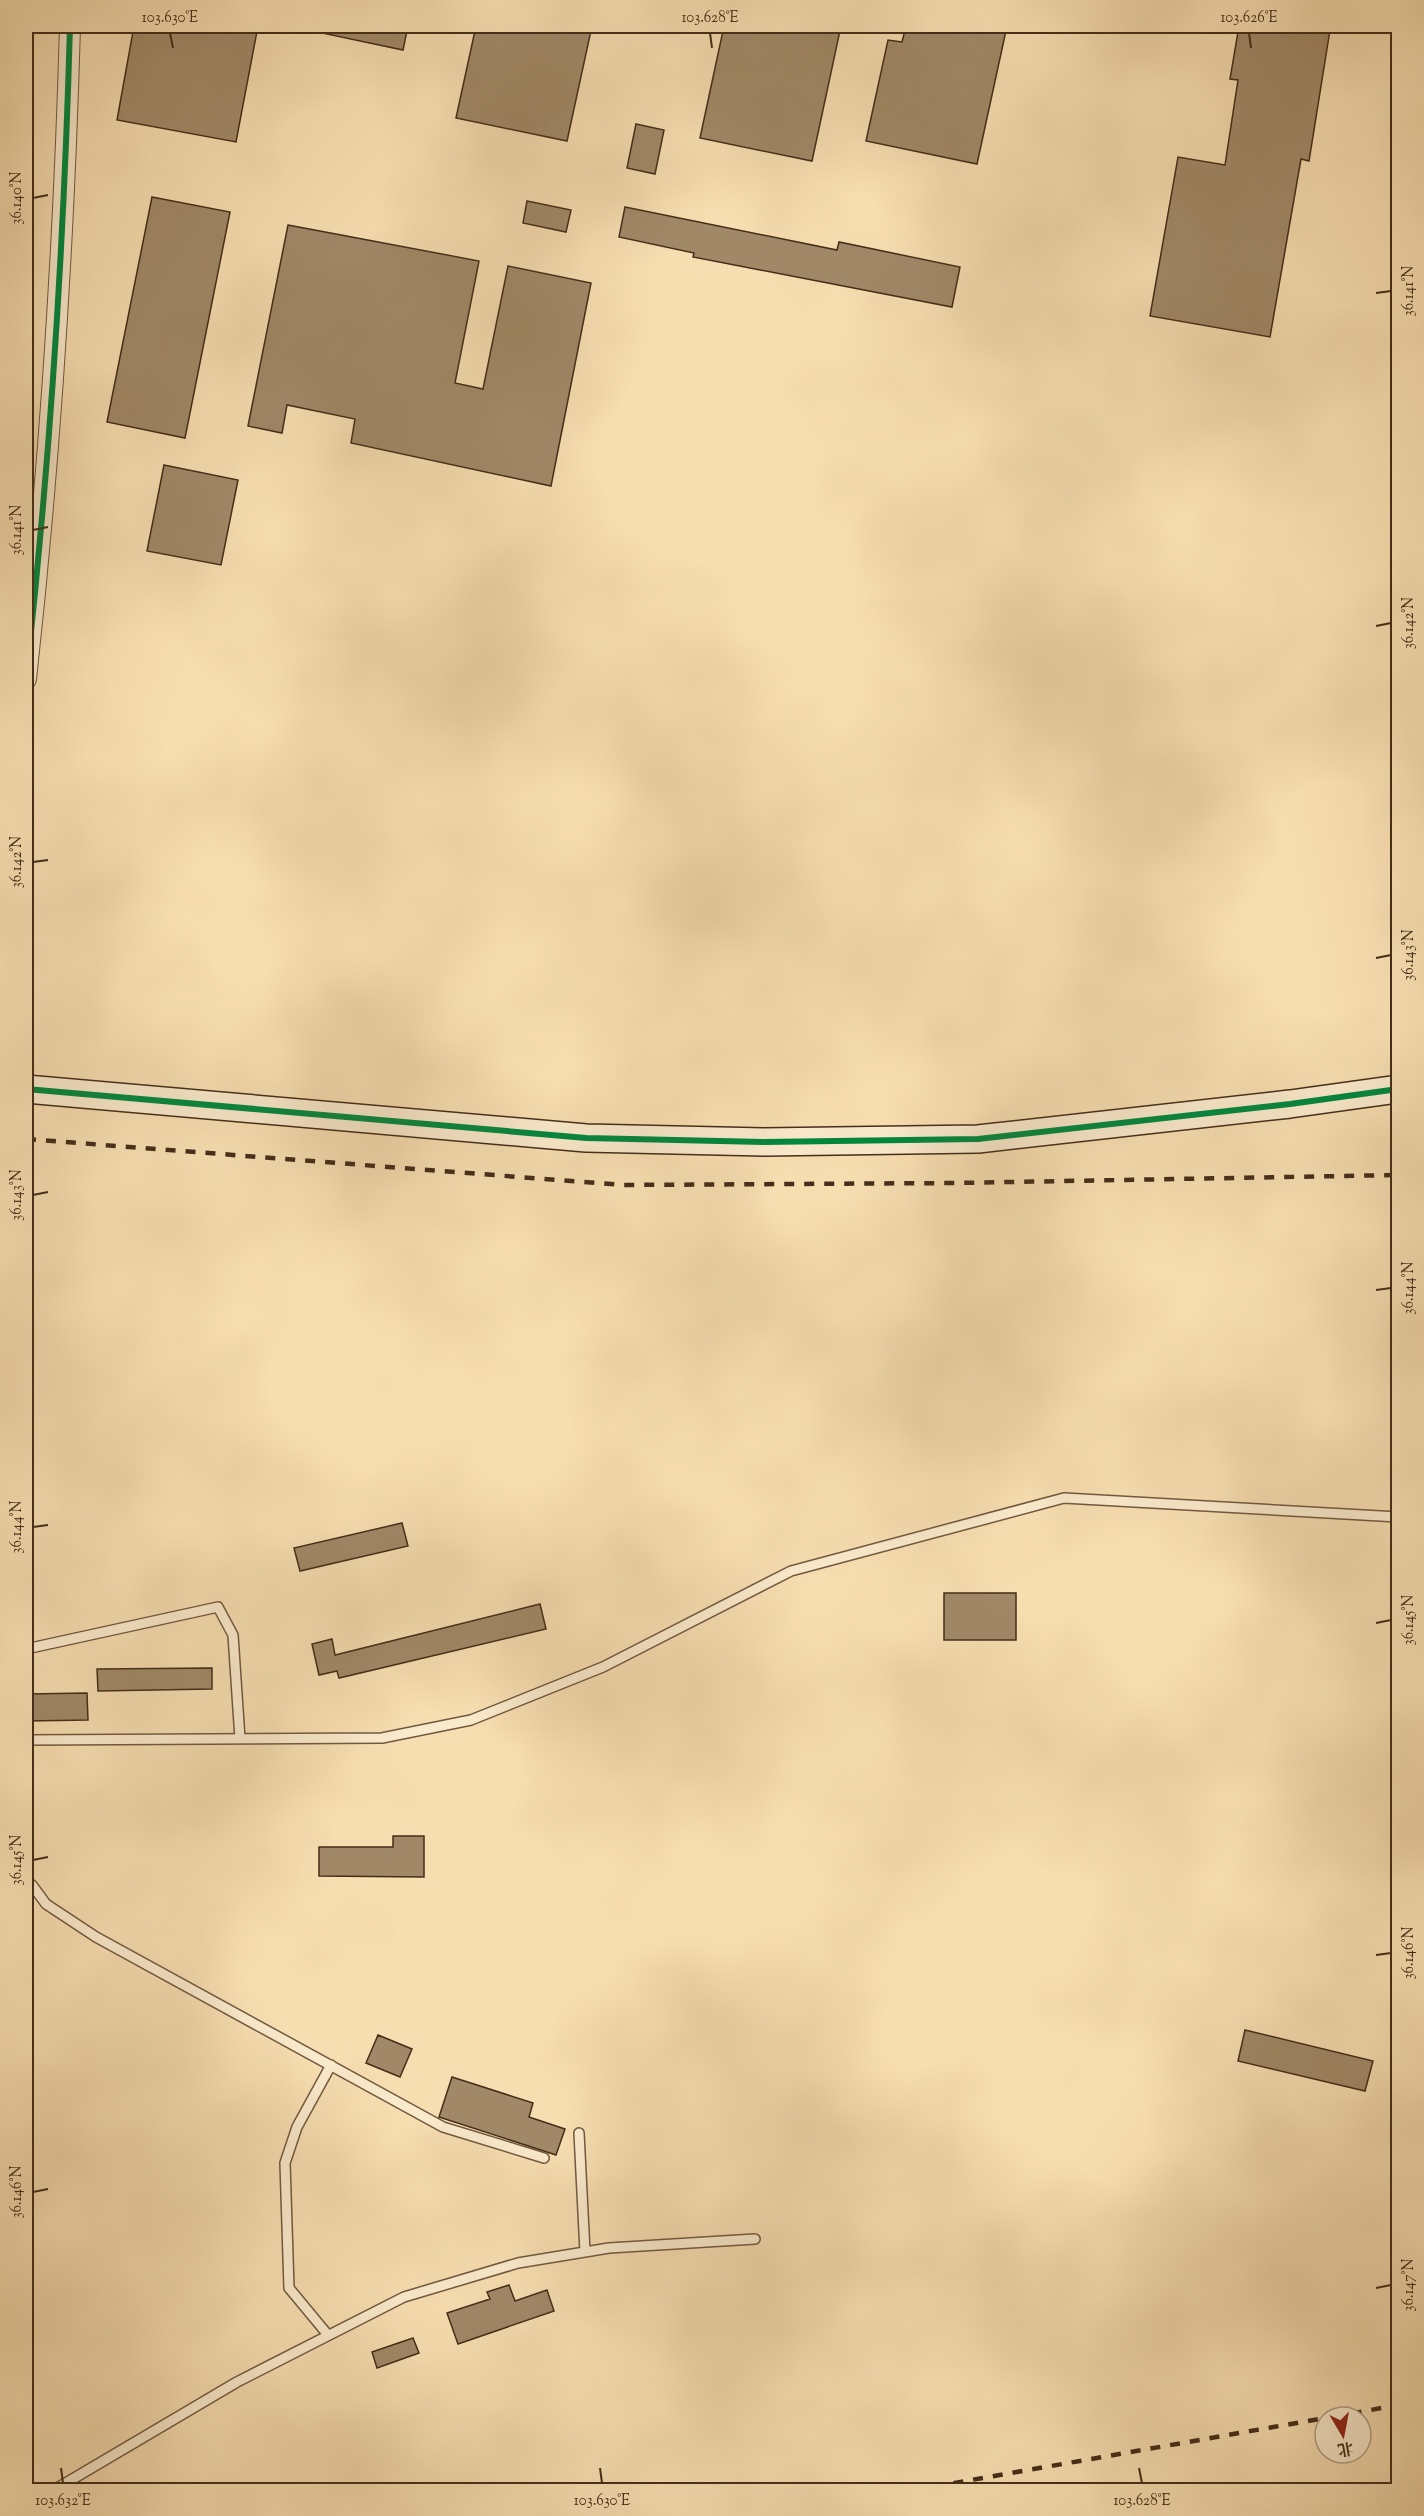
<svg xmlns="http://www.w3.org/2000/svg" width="1424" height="2516" font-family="'Sorts Mill Goudy','Noto Serif SC',serif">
<rect width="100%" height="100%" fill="#f7deb1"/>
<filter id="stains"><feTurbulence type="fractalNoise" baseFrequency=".00333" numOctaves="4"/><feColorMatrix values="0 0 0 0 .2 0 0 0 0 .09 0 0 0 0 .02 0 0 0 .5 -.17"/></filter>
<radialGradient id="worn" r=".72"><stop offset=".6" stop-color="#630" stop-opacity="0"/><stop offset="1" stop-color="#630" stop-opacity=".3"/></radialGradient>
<path fill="#a18968" stroke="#442d19" stroke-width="1.5" d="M134,26H258L236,142L117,120Z
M322,26H408L403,50L322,33Z
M476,26H592L567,141L456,118Z
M724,26H841L812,161L700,138Z
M906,26H1007L977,164L866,141L888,40L902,42Z
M1239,26H1299L1330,30L1309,161L1301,159L1270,337L1150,316L1178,157L1225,165L1238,80L1230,79Z
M636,124L664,130L655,174L627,168Z
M152,197L230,212L185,438L107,422Z
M527,201L571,210L566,232L523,223Z
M625,207L837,250L839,242L960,267L952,307L693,257L694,253L619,237Z
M288,225L479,261L455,383L483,389L508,266L591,283L551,486L351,443L355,419L287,405L282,433L248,426Z
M164,465L238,480L221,565L147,551Z
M402,1523L408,1546L300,1571L294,1548Z
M944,1593H1016V1640H944Z
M540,1604L546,1629L339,1678L337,1671L319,1675L312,1644L332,1639L335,1655Z
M212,1668V1689L98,1691L97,1669Z
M87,1693L88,1720L26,1721V1694Z
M393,1836H424V1877L319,1876V1847H393Z
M1245,2030L1373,2061L1365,2091L1238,2061Z
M378,2035L412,2049L400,2077L366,2063Z
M452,2077L533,2103L529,2117L565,2129L556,2155L439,2117Z
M509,2285L515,2301L547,2290L554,2311L458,2344L447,2313L490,2299L487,2292Z
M413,2338L419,2353L377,2368L372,2352Z"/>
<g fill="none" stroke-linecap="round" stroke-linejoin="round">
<g stroke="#71593f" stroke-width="12">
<path id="lane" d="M26,1649L218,1607L233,1635L240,1739
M26,1740L382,1738L471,1720L603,1667L791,1571L1064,1498L1398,1517
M26,1885H32L46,1904L96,1937L443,2127L544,2158
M579,2133L585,2252
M328,2335L289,2288L285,2163L297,2127L331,2065
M54,2490L237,2382L404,2297L518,2263L609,2248L755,2239"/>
</g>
<g stroke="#71593f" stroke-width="22">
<path id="street" d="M26,679C50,462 64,244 70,26"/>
</g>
<g stroke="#442d19" stroke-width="30">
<path id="secondary" d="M26,1089L586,1138L764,1142L978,1139L1290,1104L1398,1089"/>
</g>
<use href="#lane" stroke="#faeacc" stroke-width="9"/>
<use href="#street" stroke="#faeacc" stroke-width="20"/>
<use href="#secondary" stroke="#faeacc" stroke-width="27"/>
<path stroke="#442d19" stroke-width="4.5" stroke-dasharray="10 10" stroke-linecap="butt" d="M26,1139L623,1185L955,1183L1398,1175
M1332,2417L1398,2405
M914,2490L1325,2418"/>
<g stroke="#faeacc" stroke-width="10">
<path id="cycleway" d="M26,679C50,462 64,244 70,26
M26,1089L586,1138L764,1142L978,1139L1290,1104L1398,1089"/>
</g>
<use href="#cycleway" stroke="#00873e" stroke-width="6"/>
</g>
<path fill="none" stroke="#442d19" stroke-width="2" d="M170,33L173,48M710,33L712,48M1249,33L1251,48M33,198L48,195M1376,293L1391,291M33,530L48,527M1376,626L1391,623M33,862L48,860M1376,958L1391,955M33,1195L48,1192M1376,1290L1391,1288M33,1527L48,1525M1376,1623L1391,1620M33,1860L48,1857M1376,1955L1391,1953M33,2192L48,2189M1376,2288L1391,2285M61,2468L63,2483M600,2468L602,2483M1139,2468L1142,2483"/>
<rect width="1424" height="2516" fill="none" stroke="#f7deb1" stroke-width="66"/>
<g transform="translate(1343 2435) rotate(170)"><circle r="28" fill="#faeacc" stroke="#b19e84" stroke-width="1.5"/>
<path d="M0-4.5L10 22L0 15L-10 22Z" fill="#8f2418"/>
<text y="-9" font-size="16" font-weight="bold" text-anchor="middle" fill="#442d19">北</text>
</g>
<rect x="33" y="33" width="1358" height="2450" fill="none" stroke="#442d19" stroke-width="2"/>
<g font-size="15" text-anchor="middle" fill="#442d19">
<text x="170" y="22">103.630°E</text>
<text x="710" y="22">103.628°E</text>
<text x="1249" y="22">103.626°E</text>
<text transform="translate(16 198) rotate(-90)" y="5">36.140°N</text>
<text transform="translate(1408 291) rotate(-90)" y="5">36.141°N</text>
<text transform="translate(16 530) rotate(-90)" y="5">36.141°N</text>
<text transform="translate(1408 623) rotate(-90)" y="5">36.142°N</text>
<text transform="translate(16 862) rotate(-90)" y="5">36.142°N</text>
<text transform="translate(1408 955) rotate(-90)" y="5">36.143°N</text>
<text transform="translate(16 1195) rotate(-90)" y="5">36.143°N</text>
<text transform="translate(1408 1288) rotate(-90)" y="5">36.144°N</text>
<text transform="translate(16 1527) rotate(-90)" y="5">36.144°N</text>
<text transform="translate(1408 1620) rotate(-90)" y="5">36.145°N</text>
<text transform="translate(16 1860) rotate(-90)" y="5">36.145°N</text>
<text transform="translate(1408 1953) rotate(-90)" y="5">36.146°N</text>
<text transform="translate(16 2192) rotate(-90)" y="5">36.146°N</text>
<text transform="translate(1408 2285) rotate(-90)" y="5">36.147°N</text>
<text x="63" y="2505">103.632°E</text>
<text x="602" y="2505">103.630°E</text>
<text x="1142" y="2505">103.628°E</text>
</g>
<rect width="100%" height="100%" filter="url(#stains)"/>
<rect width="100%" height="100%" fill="url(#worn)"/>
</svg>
